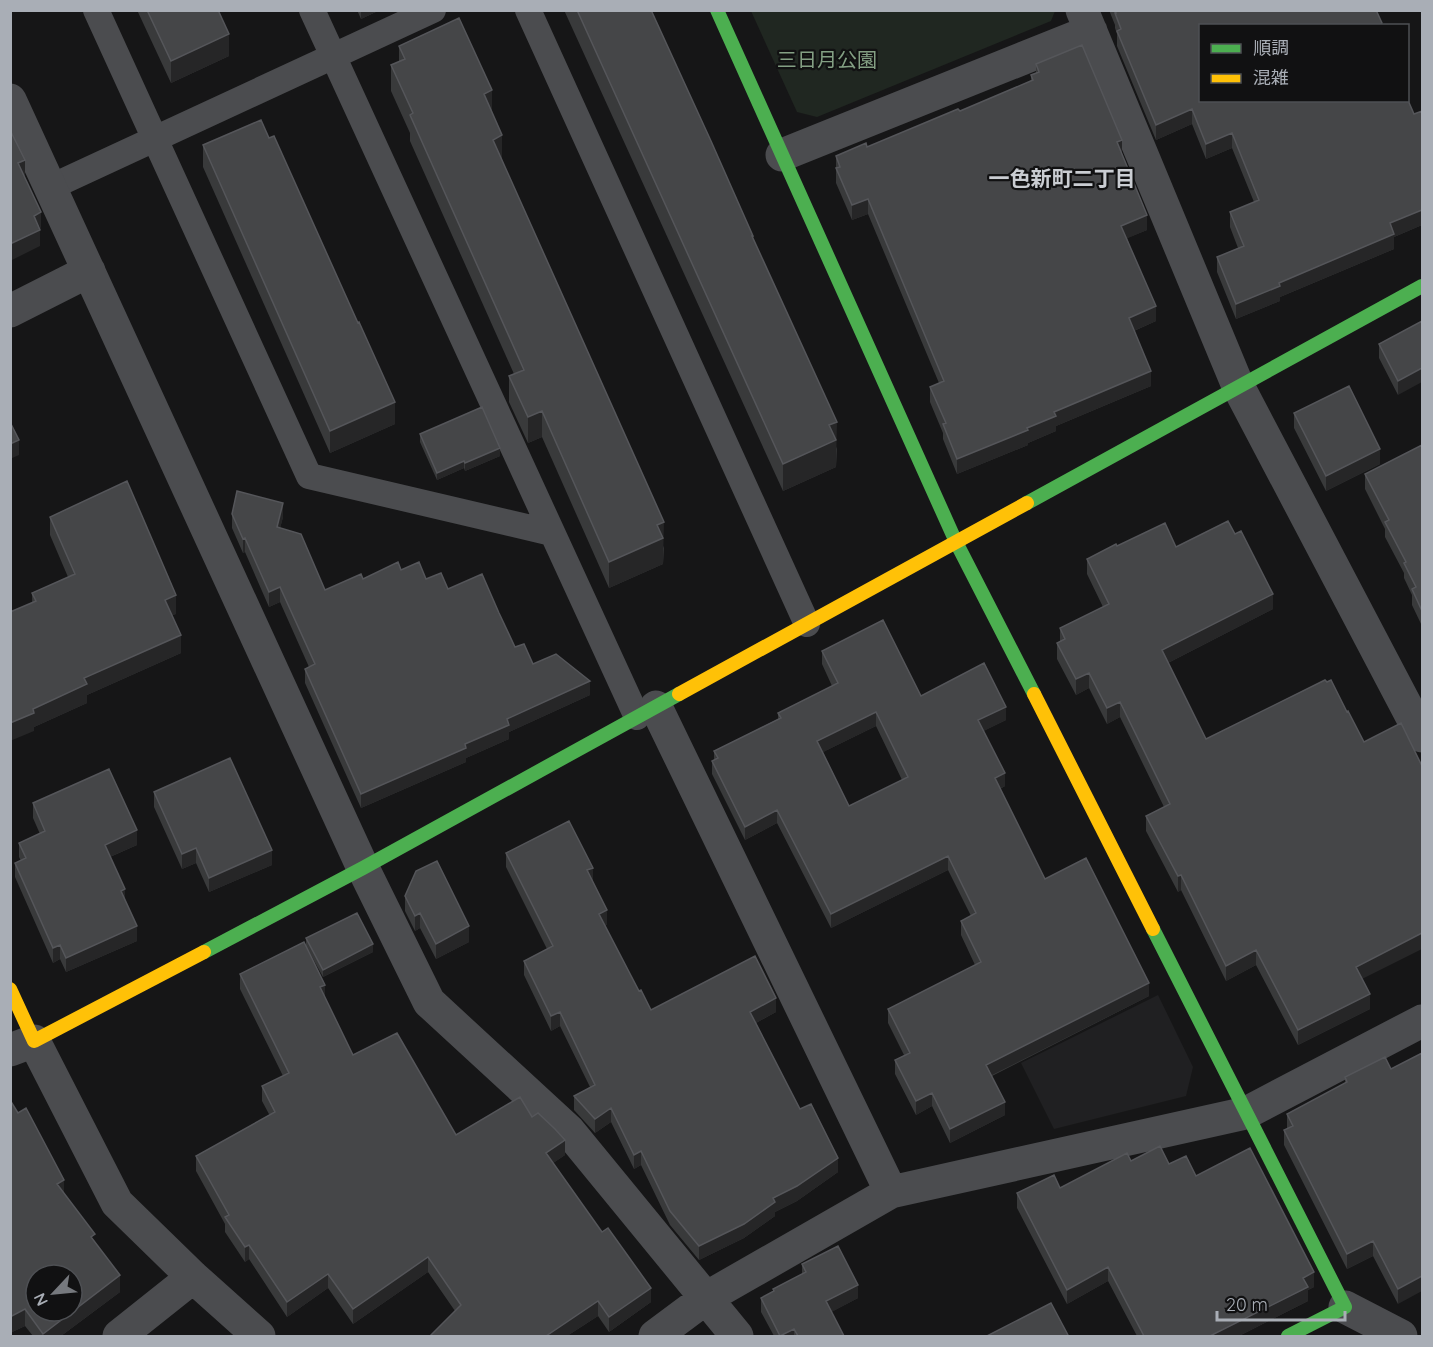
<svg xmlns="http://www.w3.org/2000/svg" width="1433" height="1347" font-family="Quicksand,'Noto Sans JP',sans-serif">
<rect width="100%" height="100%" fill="#161617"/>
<path fill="#202022" d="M1158,995L1193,1067L1186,1096L1054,1129L1021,1063Z"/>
<path fill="#202721" d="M751,11H1055L1051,21L817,117L797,112Z"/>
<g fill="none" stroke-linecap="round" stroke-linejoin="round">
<path stroke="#4b4c4f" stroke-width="26" d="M96,10L309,476L552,533
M312,10L637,717
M528,10L807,624
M51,187L433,10"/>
<path stroke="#4b4c4f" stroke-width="33" d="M1082,10L1238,386L1422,736
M10,100L363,868L429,1002L569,1131L737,1336
M782,155L1091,31
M10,311L89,271
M656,707L891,1192
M10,1050L34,1041L117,1203L193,1277L259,1336
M1345,1307L1401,1336
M119,1336L193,1277
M655,1336L706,1298L891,1192L1246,1113L1422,1021"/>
<path stroke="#4caf50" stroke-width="14" d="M717,10L956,542L1034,694
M1027,503L1422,286
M1153,929L1345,1307L1288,1336
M204,952L363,868L679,694"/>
<path stroke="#ffc107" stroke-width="14" d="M679,694L1027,503
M1034,694L1153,929
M10,989L34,1041L204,952"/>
</g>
<path fill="#393a3b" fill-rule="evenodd" d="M137,10H218L229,56L171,83Z
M357,10H380L361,19Z
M564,10H651L753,238L837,449L836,467L783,491Z
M1109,10H1376L1382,26H1200L1414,114L1422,111V225L1394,237V249L1280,297V301L1236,319L1217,272V257L1238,248L1230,227V212L1254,202L1232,148L1206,159L1192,124L1156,140L1117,46V34L1115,28V25Z
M399,46L492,114L502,160L664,548L663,564L609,588L542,437L528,443L509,402V376L514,374L410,141V133L391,91V65L399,62Z
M1036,64L1122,154L1147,230L1127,238L1156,321L1134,331L1151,386L1056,426V431L1028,443V445L957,474L943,439V433L930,402V387L939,383L868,214L852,220L836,183V156L867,147L960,111L1031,81V75L1036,73Z
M269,138L395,424L330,453L203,167V145Z
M1422,321L1398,395L1379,358V344Z
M1294,413L1380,464L1326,491L1294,428Z
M420,434L500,456L465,471L464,468L437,480L420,442Z
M1422,445V626L1412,605V595L1404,578V573L1385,537V529L1365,489V474Z
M232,514L283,517L280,528L325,590L363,579L401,570L426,579L499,613L515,647L533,664L590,695L509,732V739L466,758V762L361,808L305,683V669L309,667L280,602L269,607L245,552L243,553L232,528Z
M50,517L176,614L172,615L181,653L87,695V703L34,727V731L32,593L68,577L50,535Z
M1117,546L1176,547L1273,609L1168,663L1206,739L1362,979L1370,1009L1298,1045L1256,965L1226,981L1181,890L1178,892L1146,831V816L1164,807L1120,717L1107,724L1089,688L1076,695L1057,659V643L1060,642V628L1103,607L1087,574V559Z
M822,651L921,696L1006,720L983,731L1005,786L1000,789L1045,879L1149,996L992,1076L1005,1115L950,1143L932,1106L916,1115L895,1074V1060L904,1055L888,1023V1009L975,965L961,935V921L971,916L948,870L831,928L777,823L745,840L712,774V761L714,760V751L778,719V713L832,686L822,664ZM876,726L902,780L849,806L823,752Z
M154,792L272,865L209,892L196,863L182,869L154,807Z
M33,803L137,845L110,857L125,899L137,941L66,972L60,959L53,963L15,877V863L21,861L19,857V843L40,834L33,818Z
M506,853L593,882L607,924L605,926L639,991L651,1010L776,1012L756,1023L800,1109L838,1172L797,1201L775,1212V1216L744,1238L699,1260L670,1225L641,1165L634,1169L611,1122L595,1133L574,1110V1096L590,1087L560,1026L551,1031L524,975V961L547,949L506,867Z
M405,896L469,942L436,959L420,928L415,931L405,911Z
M306,938L373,952L323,977L306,946Z
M240,974L325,998L353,1055L456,1135L532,1117L565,1155L553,1163L651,1302L609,1332L598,1316L567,1336H430L455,1311L428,1272L353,1324L328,1288L287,1317L249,1259L245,1262L225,1232V1224L196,1171V1156L270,1116L262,1101V1086L283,1076L240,989Z
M1422,1053L1398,1304L1373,1256L1347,1269L1284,1145V1130L1287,1129V1114L1345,1083V1077L1391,1069Z
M10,1100L64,1193L95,1242L120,1292L61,1336H33L25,1326L10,1333Z
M1131,1161L1169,1164L1196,1176L1314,1287L1308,1290V1301L1239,1336H1137L1108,1281L1067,1304L1017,1208V1193L1060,1188Z
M802,1264L858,1298L831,1312L844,1336H774L761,1312V1298L773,1292V1289L802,1274Z"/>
<path fill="#262627" d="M361,10H380L361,19Z
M229,34V56L171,83V61Z
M492,90V116L484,94Z
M1192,109V124L1156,140V125Z
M1232,133V148L1206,159V144Z
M502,135V161L493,140Z
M1122,140V155L1117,142Z
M25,160V176L18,180V163Z
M868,199V214L852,220V205Z
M1422,210V225L1394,237V249L1280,297V301L1236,319V304L1279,283L1390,223Z
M41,212V229L34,216Z
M1147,215V230L1121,241V226Z
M40,230V246L10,261V244Z
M1156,306V321L1129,333V318Z
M1422,368V382L1398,395V381Z
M1151,371V386L1056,426V431L1028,443V445L957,474V459L1027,428L1054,412Z
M395,402V424L330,453V431Z
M542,411V437L528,443V417Z
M837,422L836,467L783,491V464L829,425Z
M19,440V455L10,459V444Z
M500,448V456L465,471V463Z
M1380,449V464L1326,491V476Z
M464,461V468L437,480V473Z
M283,503V517L277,541V527Z
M664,522L663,564L609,588V562L657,525Z
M245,538V552L243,553V539Z
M280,587V602L269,607V592Z
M1273,594V609L1162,666V650Z
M176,595V614L165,618V600Z
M181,635V653L87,695V703L34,727V731L10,741V723L33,709L84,678Z
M1089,673V688L1076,695V679Z
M590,681V695L509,732V739L466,758V762L361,808V794L465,744L507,719Z
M1120,702V717L1107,724V708Z
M1006,707V720L978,734V720Z
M876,712V726L817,755V741Z
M1005,773V786L995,791V778Z
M777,810V823L745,840V827Z
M137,830V845L105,859V845Z
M196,848V863L182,869V854Z
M272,850V865L209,892V878Z
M948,856V870L831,928V914Z
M593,868V882L587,870Z
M1181,875V890L1178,892V876Z
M125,889V903L121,891Z
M607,910V924L599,929V914Z
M420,913V928L415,931V916Z
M137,926V941L66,972V958Z
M469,926V942L436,959V944Z
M1422,933V949L1356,982V967Z
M373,944V952L323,977V970Z
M60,945V959L53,963V948Z
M1256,950V965L1226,981V966Z
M1149,983V996L986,1078V1065Z
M325,985V1000L320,987Z
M1370,994V1009L1298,1045V1030Z
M776,998V1012L750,1026V1012Z
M560,1012V1026L551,1031V1016Z
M932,1093V1106L916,1115V1101Z
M1005,1102V1115L950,1143V1129Z
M611,1108V1122L595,1133V1119Z
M565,1140V1155L546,1168V1153Z
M641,1151V1165L634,1169V1155Z
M838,1158V1172L797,1201L775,1212V1216L744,1238L699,1260V1246Z
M64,1180V1196L57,1184Z
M1373,1241V1256L1347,1269V1254Z
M249,1245V1259L245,1262V1247Z
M428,1257V1272L353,1324V1309Z
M1108,1267V1281L1067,1304V1290Z
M1314,1272V1287L1308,1290V1301L1239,1336H1210L1303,1278Z
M328,1274V1288L287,1317V1302Z
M120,1275V1292L61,1336H43V1334Z
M1422,1276V1291L1398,1304V1289Z
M858,1285V1298L826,1315V1301Z
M651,1288V1302L609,1332V1317Z
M598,1301V1316L567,1336H546Z
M25,1309V1326L10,1333V1317Z
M794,1329V1336H780Z"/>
<path fill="#454648" stroke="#55565a" stroke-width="1.5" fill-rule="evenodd" d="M147,10H218L229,34L171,61Z
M577,10H651L711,141L753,236H752L837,422L829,425L836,440L783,464Z
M1115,10H1376L1382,23L1378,26H1200V100H1407V98L1414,114L1422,111V210L1390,223L1394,234L1279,283L1280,286L1236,304L1217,257L1244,246L1230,212L1259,200L1232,133L1206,144L1192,109L1156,125L1117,31L1121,29L1115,13H1116Z
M459,18L492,90L484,94L502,135L493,140L664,522L657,525L663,538L609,562L542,411L528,417L509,376L524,370L410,115L413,113L391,65L405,59L399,46Z
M1082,45L1122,140L1117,142L1147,215L1121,226L1156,306L1129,318L1151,371L1054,412L1056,416L1027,428L1028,430L957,459L943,424L946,423L930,387L944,381L868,199L852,205L836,168L840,167L836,156L866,143L867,147L958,109L960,111L1033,80L1031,75L1039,72L1036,64Z
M261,120L269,138L274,136L358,323L359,322L395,402L330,431L203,145Z
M10,130L25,160L18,163L41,212L34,216L40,230L10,244Z
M1422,321V368L1398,381L1379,344Z
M1349,386L1380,449L1326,476L1294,413Z
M482,407L500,448L465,463L464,461L437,473L420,434Z
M10,422L19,440L10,444Z
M1422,445V611L1412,589L1416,587L1404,563L1406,562L1385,522L1389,520L1365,474Z
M127,481L176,595L165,600L181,635L84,678L87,684L33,709L34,713L10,723V612L36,601L32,593L75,574L50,517Z
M237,491L283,503L277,527L301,534L325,590L361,574L363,579L398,562L401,570L419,562L426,579L441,573L448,589L482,574L499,613L515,647L524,644L533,664L556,654L590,681L507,719L509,725L465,744L466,748L361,794L305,669L315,664L280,587L269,592L245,538L243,539L232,514Z
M1228,521L1235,534L1241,531L1273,594L1162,650L1206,739L1325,680L1327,682L1331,680L1347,712L1348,711L1364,742L1401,723L1422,766V933L1356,967L1370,994L1298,1030L1256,950L1226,966L1181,875L1178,876L1146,816L1170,804L1120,702L1107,708L1089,673L1076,679L1057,643L1065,639L1060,628L1109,604L1087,559L1116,544L1117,546L1165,523L1176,547Z
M883,620L921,696L984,663L1006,707L978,720L1005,773L995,778L1045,879L1086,858L1149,983L986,1065L1005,1102L950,1129L932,1093L916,1101L895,1060L910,1053L888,1009L981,962L961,921L976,913L948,856L831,914L777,810L745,827L712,761L718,758L714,751L781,718L778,713L838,683L822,651ZM876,712L908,777L849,806L817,741Z
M230,758L272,850L209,878L196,848L182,854L154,792Z
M109,769L137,830L105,845L125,889L121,891L137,926L66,958L60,945L53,948L15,863L26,858L19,843L45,831L33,803Z
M569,821L593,868L587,870L607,910L599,914L639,991L641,990L651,1010L755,956L776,998L750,1012L800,1109L811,1104L838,1158L797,1186L773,1198L775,1202L744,1224L699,1246L670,1211L641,1151L634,1155L611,1108L595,1119L574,1096L595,1085L560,1012L551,1016L524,961L553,946L506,853Z
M437,861L469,926L436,944L420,913L415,916L405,896L416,871Z
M357,913L373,944L323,970L306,938Z
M304,942L325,985L320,987L353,1055L397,1033L456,1135L520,1097L532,1117L538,1113L555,1129L565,1140L546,1153L602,1232L608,1228L651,1288L609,1317L598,1301L546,1336H430L461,1305L428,1257L353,1309L328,1274L287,1302L249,1245L245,1247L225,1217L229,1215L196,1156L275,1112L262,1086L289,1073L240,974Z
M1422,1053V1276L1398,1289L1373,1241L1347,1254L1284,1130L1293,1126L1287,1114L1347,1082L1345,1077L1385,1057L1391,1069Z
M10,1100L18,1113L26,1108L64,1180L57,1184L95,1234L91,1237L120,1275L43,1334L25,1309L10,1317ZM36,1275H72V1311H36Z
M1160,1146L1169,1164L1186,1156L1196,1176L1250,1148L1314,1272L1303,1278L1308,1287L1210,1336H1144L1108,1267L1067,1290L1017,1193L1054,1175L1060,1188L1127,1153L1131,1161Z
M838,1246L858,1285L826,1301L844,1336H798L794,1329L780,1336L761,1298L774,1291L773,1289L806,1272L802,1264Z
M1051,1303L1068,1335L1065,1336H987Z"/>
<g text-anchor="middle" stroke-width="4.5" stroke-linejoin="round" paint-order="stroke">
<g font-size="20" fill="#839f83" stroke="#111112">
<text x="827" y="67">三日月公園</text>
</g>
<g font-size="21" font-weight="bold" fill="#cacdd2" stroke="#111112">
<text x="1062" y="186">一色新町二丁目</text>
</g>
</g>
<rect width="1433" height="1347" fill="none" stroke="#a9aeb6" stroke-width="24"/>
<rect x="1199" y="24" width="210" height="78" fill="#111112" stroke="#4e5054" stroke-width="1.5"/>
<rect x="1211" y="44" width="30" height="9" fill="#4caf50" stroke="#4e5054" stroke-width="1.5"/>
<text x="1253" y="54" font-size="18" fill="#a9aeb6">順調</text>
<rect x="1211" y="74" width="30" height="9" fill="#ffc107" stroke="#4e5054" stroke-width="1.5"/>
<text x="1253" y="84" font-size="18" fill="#a9aeb6">混雑</text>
<g transform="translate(54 1293) rotate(244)"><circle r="28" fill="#111112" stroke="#4e5054" stroke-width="1.5"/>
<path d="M0-4.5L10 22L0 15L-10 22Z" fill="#76797e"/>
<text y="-9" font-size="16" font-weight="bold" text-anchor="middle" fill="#a9aeb6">N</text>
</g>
<path d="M1217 1311v9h128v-9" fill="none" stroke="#a9aeb6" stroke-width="3"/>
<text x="1226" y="1311" font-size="18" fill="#a9aeb6" stroke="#111112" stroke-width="4.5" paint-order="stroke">20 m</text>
</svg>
